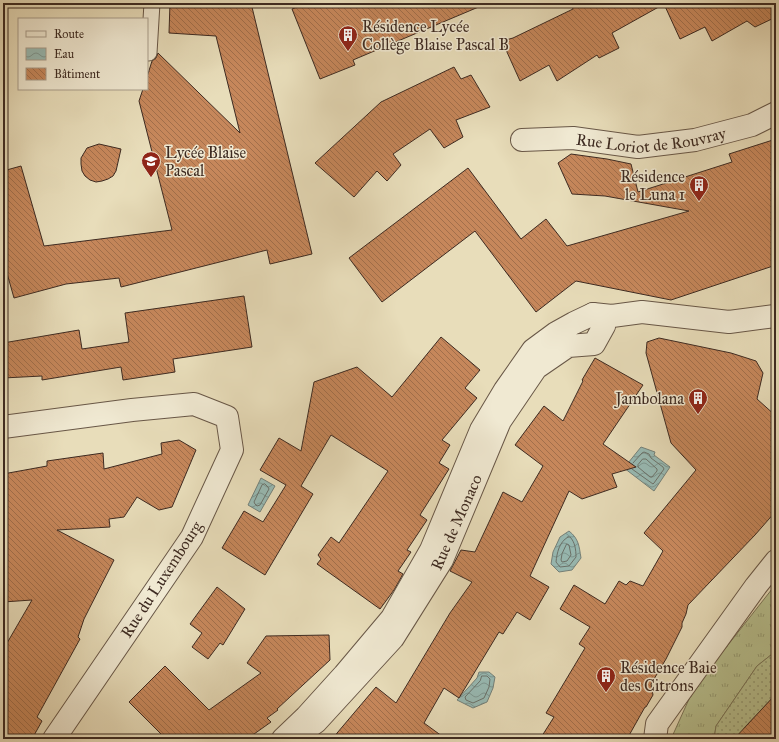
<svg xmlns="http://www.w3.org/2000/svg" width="779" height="742" font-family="'IM FELL Great Primer',serif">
<defs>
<pattern id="grass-tufts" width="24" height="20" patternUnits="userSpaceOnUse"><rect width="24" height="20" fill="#b7c08f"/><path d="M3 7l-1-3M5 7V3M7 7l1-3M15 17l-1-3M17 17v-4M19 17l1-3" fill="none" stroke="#969c74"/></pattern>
<pattern id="garden-dots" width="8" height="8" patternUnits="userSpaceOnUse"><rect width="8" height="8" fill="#b7c08f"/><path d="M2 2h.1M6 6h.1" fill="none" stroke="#969c74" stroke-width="1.8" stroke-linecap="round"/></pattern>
<pattern id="water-waves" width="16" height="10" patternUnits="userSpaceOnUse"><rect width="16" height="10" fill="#98bbb5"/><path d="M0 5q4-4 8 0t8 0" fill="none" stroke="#7d9893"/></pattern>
<pattern id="building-back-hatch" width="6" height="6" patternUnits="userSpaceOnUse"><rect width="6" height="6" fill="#c6875b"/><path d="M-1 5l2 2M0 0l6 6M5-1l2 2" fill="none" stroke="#a26f4b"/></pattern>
</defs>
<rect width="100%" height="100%" fill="#e8ddba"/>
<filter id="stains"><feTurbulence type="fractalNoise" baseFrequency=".005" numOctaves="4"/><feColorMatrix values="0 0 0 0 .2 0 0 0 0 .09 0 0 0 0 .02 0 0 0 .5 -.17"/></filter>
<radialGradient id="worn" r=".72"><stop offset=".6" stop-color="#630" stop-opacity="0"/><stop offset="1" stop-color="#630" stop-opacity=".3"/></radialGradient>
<path fill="url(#grass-tufts)" stroke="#7a7558" d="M776,584V651L757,666L716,726L714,739H671L694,688Z"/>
<path fill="url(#garden-dots)" stroke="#7a7558" d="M776,651V694L744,728L743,739H714L716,726L757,666Z"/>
<path fill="url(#water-waves)" stroke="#74817a" d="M641,447L655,452L654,455L670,467L654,491L624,468Z
M261,478L275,486L260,512L248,505Z
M569,531C579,539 579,546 581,558L572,570L559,572L551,564L553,552L560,537Z
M479,672H489L495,677L493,688L487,702L473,708L457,700L477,678Z"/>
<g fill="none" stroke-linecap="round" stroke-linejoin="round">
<path stroke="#6a726b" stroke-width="1" d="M643,459H646L657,469V471L652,477H650L638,467V465Z
M632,469L653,484L654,483L664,469L663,467L651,458L649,454L644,452L642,453L633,463
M265,484L268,487L269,489L260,505L257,506L255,504L254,502L262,485Z
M568,537H570C575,542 576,550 576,557L569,566L560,567L556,562C557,553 559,542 568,537Z
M567,544L569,545L571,555L567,561L562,562L561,560L562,554Z
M482,676H487L490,679L489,687L484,698L473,703L466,700L465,697L480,681Z"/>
</g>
<path fill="url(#building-back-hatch)" stroke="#3d2a21" d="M170,3H251L312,254L270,264L267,250L121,287L119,278L66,284L14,298L3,259V171L21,166L44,246L172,230L139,101L143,89H147V77L152,61L156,58L158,53L240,133L216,36L169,33Z
M308,3H488L353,60L355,65L320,79L292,9Z
M571,3H776V17L755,27L747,21L712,41L705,27L680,39L664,4L612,33L619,48L599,58L597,55L557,81L549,65L520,81L502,41L513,38L573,9Z
M454,67L461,79L471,75L490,107L456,120L463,137L444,148L430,129L393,154L401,165L387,181L377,171L354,197L315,163L381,102Z
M776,139V265L671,300L576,281L536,312L475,231L382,302L349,258L468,168L521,239L546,219L567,246L689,211L605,196L572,194L558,163L571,154L607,159L631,164L638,192L732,162L729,154Z
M99,144L121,149L116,171L113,176L108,179L102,181L96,182L90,180L85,176L82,171L81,164V158L87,148Z
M244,296L252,347L173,359L175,372L123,380L121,367L42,380V376L3,378V343L79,330L82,349L129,342L125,313Z
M441,337L480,370L465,388L477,398L442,440L450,445L439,463L449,469L420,515L427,520L407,550L411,552L398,571L403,574L394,590L380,609L317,564L321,559L318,555L331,537L339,543L388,471L331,435L301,486L313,494L265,575L222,548L244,511L263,522L286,485L260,470L279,438L301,451L314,382L357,367L392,397Z
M659,338L731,353L756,361L763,373L757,399L776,416V511L755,535L688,605L686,614L682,623V627L666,659L651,684L653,695L646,707H645L627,739H540L554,717L546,713L585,648L579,644L590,627L560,609L574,585L605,604L619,581L626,585L630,581L643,586L663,551L644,533L696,470L671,443L646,353L647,342Z
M595,358L643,385L603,444L636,467L612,474L617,487L582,499L569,491L530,576L549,587L530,620L517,612L503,634L499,632L459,698L444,688L424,723L446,739H332L376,687L396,703L450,613L472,582L450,571L461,550L475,552L503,492L522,502L543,466L515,445L544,406L563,421L583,381L582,380Z
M179,440L196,450L172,507L159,510L137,497L124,517L109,519L110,527L57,530L114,560L84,619L78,637L80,639L37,717L42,721L32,739H3V650L32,600L3,602V474L47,466V461L103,453L104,469L162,454L161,443Z
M217,587L245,609L223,645L220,643L208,659L192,647L202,633L190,624Z
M329,635L330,660L277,709L278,710L267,718L271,722L247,739H166L129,702L165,666L209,710L261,673L247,663L266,636Z
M776,694V739H734Z"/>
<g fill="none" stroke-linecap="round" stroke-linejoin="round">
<g stroke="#685747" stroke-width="17">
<path id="service" d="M149,53L152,3"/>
</g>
<g stroke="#685747" stroke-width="24">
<g id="minor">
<path id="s1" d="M522,140L573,138L638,147L695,140L752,125L776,113"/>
<path d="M593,314L612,316L642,312L729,322L775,316"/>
<path d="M283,739L306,717L344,675L392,618L431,550L481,430L505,390L533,350L556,333L574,323L593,314L604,326L594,344L568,346L536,368L500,421L442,560L393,638L316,722L292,739"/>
<path d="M655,739L657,724L756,586L776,561"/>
</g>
</g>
<g stroke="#685747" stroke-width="24">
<path id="tertiary" d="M3,427L132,410L194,404L227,417L232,450L192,537L54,739"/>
</g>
<use href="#service" stroke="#f0e9d2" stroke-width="15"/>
<use href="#minor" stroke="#f0e9d2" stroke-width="22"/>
<use href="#tertiary" stroke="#f0e9d2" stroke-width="22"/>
</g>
<defs>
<g id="building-pin" transform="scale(1)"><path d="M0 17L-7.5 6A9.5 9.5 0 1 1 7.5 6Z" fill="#8f2418" stroke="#f0e9d2"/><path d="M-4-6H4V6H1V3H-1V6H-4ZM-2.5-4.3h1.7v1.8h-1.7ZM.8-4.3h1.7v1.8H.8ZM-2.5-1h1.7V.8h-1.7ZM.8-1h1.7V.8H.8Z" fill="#fff"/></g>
<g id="school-pin" transform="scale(1)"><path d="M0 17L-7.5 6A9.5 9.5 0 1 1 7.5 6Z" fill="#8f2418" stroke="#f0e9d2"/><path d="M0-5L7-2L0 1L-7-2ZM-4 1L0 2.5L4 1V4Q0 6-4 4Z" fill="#fff"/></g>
</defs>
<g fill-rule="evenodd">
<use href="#building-pin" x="348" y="35"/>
<use href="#school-pin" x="151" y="161"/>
<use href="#building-pin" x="699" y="185"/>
<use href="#building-pin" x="698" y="398"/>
<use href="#building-pin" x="606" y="676"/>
</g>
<g text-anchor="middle" stroke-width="3" stroke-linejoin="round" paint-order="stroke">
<g font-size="16" fill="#3d2a21" stroke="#f0e9d2" text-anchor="start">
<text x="362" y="32">Résidence Lycée<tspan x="362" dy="18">Collège Blaise Pascal B</tspan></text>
<text x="165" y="158">Lycée Blaise<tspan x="165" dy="18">Pascal</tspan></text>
<text x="685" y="182" text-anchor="end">Résidence<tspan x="685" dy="18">le Luna 1</tspan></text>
<text x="684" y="404" text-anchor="end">Jambolana</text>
<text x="620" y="673">Résidence Baie<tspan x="620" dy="18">des Citrons</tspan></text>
</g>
<g font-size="16" fill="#3d2a21" stroke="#f0e9d2">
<text dy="6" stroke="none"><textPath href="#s1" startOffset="130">Rue Loriot de Rouvray</textPath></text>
<text transform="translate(456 522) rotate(-66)" y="6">Rue de Monaco</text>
<text transform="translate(161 579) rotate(-57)" y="6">Rue du Luxembourg</text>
</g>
</g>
<rect width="779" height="742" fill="none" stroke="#e8ddba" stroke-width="16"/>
<rect x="4" y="4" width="771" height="734" fill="none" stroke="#3d2a21" stroke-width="2"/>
<rect x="8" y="8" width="763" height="726" fill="none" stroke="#3d2a21"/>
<rect x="18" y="18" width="130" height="72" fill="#f0e9d2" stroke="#a89d8b"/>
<rect x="26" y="31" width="20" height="6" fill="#f0e9d2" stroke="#a89d8b"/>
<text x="54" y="38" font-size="12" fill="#3d2a21">Route</text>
<rect x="26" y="48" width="20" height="12" fill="url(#water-waves)" stroke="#a89d8b"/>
<text x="54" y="58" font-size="12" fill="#3d2a21">Eau</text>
<rect x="26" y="68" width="20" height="12" fill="url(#building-back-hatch)" stroke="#a89d8b"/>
<text x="54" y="78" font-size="12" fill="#3d2a21">Bâtiment</text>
<rect width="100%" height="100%" filter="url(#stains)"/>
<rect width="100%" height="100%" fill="url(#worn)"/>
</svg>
